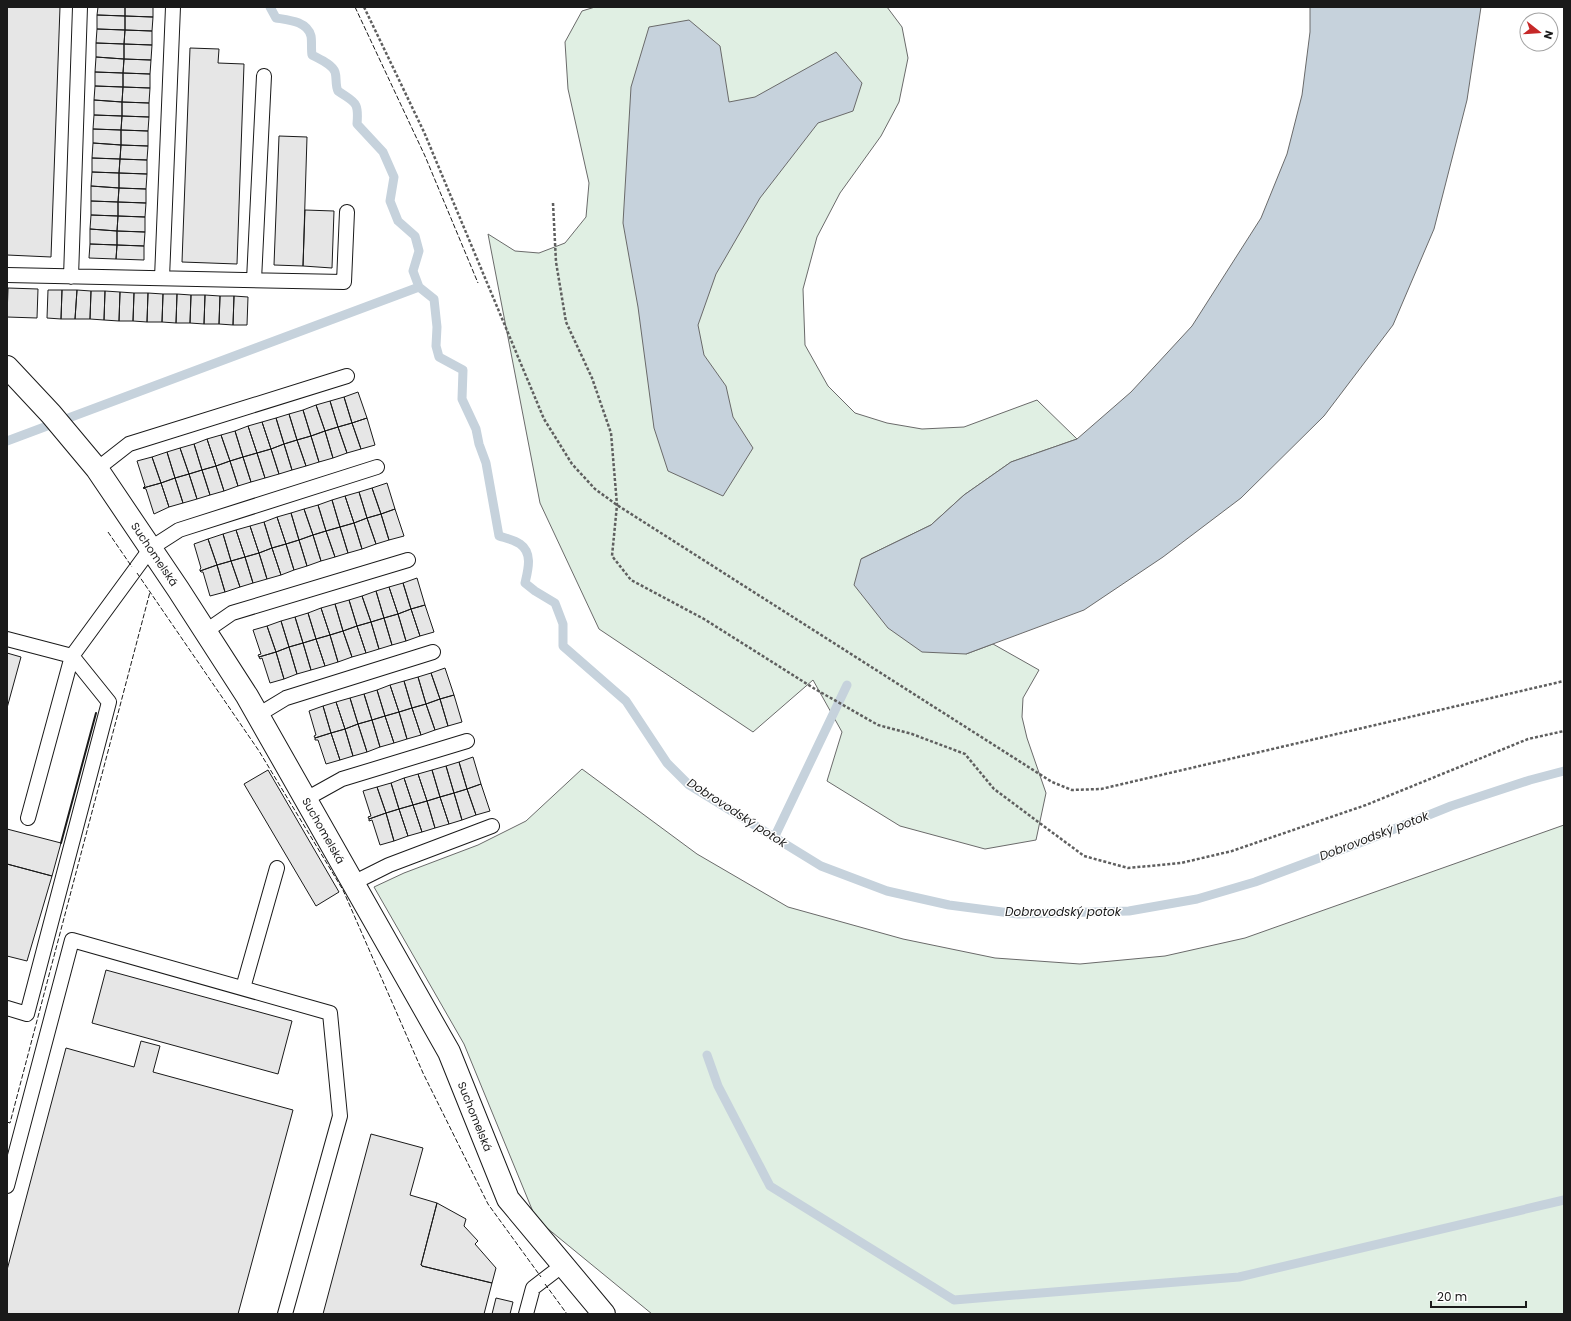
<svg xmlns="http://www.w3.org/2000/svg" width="1571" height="1321" font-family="Poppins,sans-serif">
<rect width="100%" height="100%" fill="#fff"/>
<path fill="#e0efe3" stroke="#6a6a6a" d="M595,7H887L902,27L908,58L899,102L881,136L840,193L817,237L803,289L805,345L828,386L855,413L887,423L922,429L964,427L1037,400L1077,439L1011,462L964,495L931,525L861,559L966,654L993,644L1039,670L1023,698L1022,717L1027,738L1046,793L1036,840L985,849L900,826L827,781L842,732L813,680L753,732L599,629L540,503L488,234L515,251L539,253L565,243L586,217L589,183L568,89L565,42L582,11Z
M582,769L697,854L788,907L903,939L995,958L1080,964L1165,956L1245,938L1564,825V1314H652L536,1219L464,1044L374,887L404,873L478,845L526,821Z"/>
<path fill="#c6d2dc" stroke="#6a6a6a" d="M1310,7H1481L1467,100L1434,229L1393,325L1324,416L1241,498L1163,557L1084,610L966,654L922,652L888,628L854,585L861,559L931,525L964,495L1011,462L1077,439L1131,392L1192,326L1261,218L1287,154L1302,95L1310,32Z
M689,20L720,46L729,102L755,97L836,52L862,83L853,111L818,123L760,198L716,274L698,325L704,355L726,386L733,417L753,448L723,496L668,471L654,428L638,307L623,223L631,87L649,27Z"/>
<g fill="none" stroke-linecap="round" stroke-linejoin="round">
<path stroke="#c6d2dc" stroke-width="9" d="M270,7L276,18C288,20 307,21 311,36C312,41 311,49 312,55C319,59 332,64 335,72C337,78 335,85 338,91C355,103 359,101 357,124L383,152L394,177L390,201L398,221L415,236L419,251L413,271L419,287L434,299L437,327L436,346L439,357L463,370L462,399L476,429L479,444L486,463L499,536C505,538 515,540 520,544C533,553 528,570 525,583L535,591L555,603L563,624V646L626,701L667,763L689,785L821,866L887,891L949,905L1018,914L1129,911L1197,899L1255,882L1362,842L1451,806L1530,780L1564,771
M7,441L419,287
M774,838L847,685
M707,1055L718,1086L770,1186L954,1300L1239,1277L1564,1200"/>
</g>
<path fill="#e6e6e6" stroke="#1a1a1a" d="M7,7H60L51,257L7,255Z
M98,7H125V16L97,15Z
M125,7H153V17L125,16Z
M97,15L125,16V30L97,29Z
M125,16L153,17L152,31L125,30Z
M97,29L125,30L124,44L96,43Z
M125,30L152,31V45L124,44Z
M96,43L124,44V59L96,57Z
M124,44L152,45L151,60L124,59Z
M190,48L219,49L218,63L244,64L237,264L182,262Z
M96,57L124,59L123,73L95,72Z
M124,59L151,60L150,74L123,73Z
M95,72L123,73V87L95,86Z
M123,73L150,74V88L123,87Z
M95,86L123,87L122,102L94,100Z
M123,87L150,88L149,103L122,102Z
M94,100L122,102V116L94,115Z
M122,102L149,103V117L122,116Z
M94,115L122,116L121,130L93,129Z
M122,116L149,117L148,131L121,130Z
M93,129L121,130V145L93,143Z
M121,130L148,131V146L121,145Z
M279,136L307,137L303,266L274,265Z
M93,143L121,145L120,159L92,158Z
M121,145L148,146L147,160L120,159Z
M92,158L120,159L119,173L92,172Z
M120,159L147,160V174L119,173Z
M92,172L119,173V188L91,186Z
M119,173L147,174L146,189L119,188Z
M91,186L119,188L118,202L91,201Z
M119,188L146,189V203L118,202Z
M91,201L118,202V216L91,215Z
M118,202L146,203L145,217L118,216Z
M305,210L334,211L332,268L303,266Z
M91,215L118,216L117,231L90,229Z
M118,216L145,217V232L117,231Z
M90,229L117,231V245L90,244Z
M117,231L145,232L144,246L117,245Z
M90,244L117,245L116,259L89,258Z
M117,245L144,246V260L116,259Z
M8,288L38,289L37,318L7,317Z
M48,290H62L61,319L47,318Z
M62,290H77L75,319H61Z
M77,290L91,291L90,319H75Z
M91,291H105L104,320L90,319Z
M105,291L120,292L119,321L104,320Z
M120,292L134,293L133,321H119Z
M134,293H148L147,322L133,321Z
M148,293L163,294L162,322H147Z
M163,294H177L176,323L162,322Z
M177,294L191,295L190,323H176Z
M191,295H205L204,324L190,323Z
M205,295L220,296L219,324H204Z
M220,296H234L233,325L219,324Z
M234,296L248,297L247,325H233Z
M358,392L367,418L352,423L344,397Z
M344,397L352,423L338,427L330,401Z
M330,401L338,427L325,431L316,405Z
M316,405L325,431L311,436L303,410Z
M303,410L311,436L297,440L289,414Z
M289,414L297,440L284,444L276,418Z
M276,418L284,444L271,449L262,422Z
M367,418L375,445L361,449L352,423Z
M262,422L271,449L257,453L248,426Z
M352,423L361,449L347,453L338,427Z
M248,426L257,453L243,457L235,431Z
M338,427L347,453L333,458L325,431Z
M235,431L243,457L230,461L221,435Z
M325,431L333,458L319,462L311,436Z
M221,435L230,461L216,466L207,439Z
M311,436L319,462L306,466L297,440Z
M207,439L216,466L202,470L194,444Z
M297,440L306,466L292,470L284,444Z
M194,444L202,470L189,474L180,448Z
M284,444L292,470L279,474L271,449Z
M180,448L189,474L175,478L167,452Z
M271,449L279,474L265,478L257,453Z
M167,452L175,478L161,483L152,457Z
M257,453L265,478L251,482L243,457Z
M152,457L161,483L143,488L145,486L137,461Z
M243,457L251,482L238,486L230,461Z
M230,461L238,486L224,491L216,466Z
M216,466L224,491L210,495L202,470Z
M202,470L210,495L197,499L189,474Z
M189,474L197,499L183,503L175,478Z
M175,478L183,503L169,507L161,483Z
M161,483L169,507L154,514L146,489L143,488Z
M387,483L395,509L381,514L372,488Z
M372,488L381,514L367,518L359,492Z
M359,492L367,518L354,523L345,496Z
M345,496L354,523L340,527L332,500Z
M332,500L340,527L326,531L318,505Z
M318,505L326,531L313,535L304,509Z
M304,509L313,535L299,540L291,513Z
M395,509L404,536L389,540L381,514Z
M291,513L299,540L286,544L277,517Z
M381,514L389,540L376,544L367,518Z
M277,517L286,544L272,548L264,522Z
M367,518L376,544L362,549L354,523Z
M264,522L272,548L259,553L250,526Z
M354,523L362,549L348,553L340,527Z
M250,526L259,553L245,557L236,530Z
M340,527L348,553L335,557L326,531Z
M236,530L245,557L231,561L223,534Z
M326,531L335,557L321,561L313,535Z
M223,534L231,561L217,565L208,539Z
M313,535L321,561L307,566L299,540Z
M208,539L217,565L200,571V569L201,568L194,544Z
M299,540L307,566L294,570L286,544Z
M286,544L294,570L281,575L272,548Z
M272,548L281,575L267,579L259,553Z
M259,553L267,579L253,583L245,557Z
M245,557L253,583L240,587L231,561Z
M231,561L240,587L225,592L217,565Z
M217,565L225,592L210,596L203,572H201L200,571Z
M417,578L425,605L411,609L403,583Z
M403,583L411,609L398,614L389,587Z
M389,587L398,614L384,618L376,591Z
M376,591L384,618L371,622L362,596Z
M362,596L371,622L357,626L349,600Z
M349,600L357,626L343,631L335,604Z
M335,604L343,631L330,635L321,608Z
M425,605L434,632L420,636L411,609Z
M321,608L330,635L316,639L308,613Z
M411,609L420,636L406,641L398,614Z
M308,613L316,639L303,643L295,617Z
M398,614L406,641L392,645L384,618Z
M295,617L303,643L289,647L281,621Z
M384,618L392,645L379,649L371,622Z
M281,621L289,647L276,652L267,626Z
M371,622L379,649L366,653L357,626Z
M267,626L276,652L259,657L258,655L261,654L253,630Z
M357,626L366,653L352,657L343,631Z
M343,631L352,657L338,662L330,635Z
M330,635L338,662L325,666L316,639Z
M316,639L325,666L311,670L303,643Z
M303,643L311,670L297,674L289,647Z
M289,647L297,674L284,679L276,652Z
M276,652L284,679L270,683L262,658L260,659L259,657Z
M7,653L21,657L7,708Z
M445,668L454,695L440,699L431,673Z
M431,673L440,699L426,704L418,677Z
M418,677L426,704L412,708L404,681Z
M404,681L412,708L399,712L390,685Z
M390,685L399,712L385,716L377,690Z
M377,690L385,716L372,720L364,694Z
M364,694L372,720L358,724L350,698Z
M454,695L462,722L448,726L440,699Z
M350,698L358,724L345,729L336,702Z
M440,699L448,726L435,730L426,704Z
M336,702L345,729L331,733L323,706Z
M426,704L435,730L421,735L412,708Z
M323,706L331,733L315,738L314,736L316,735L309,711Z
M412,708L421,735L407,739L399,712Z
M399,712L407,739L394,743L385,716Z
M385,716L394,743L380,747L372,720Z
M372,720L380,747L367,752L358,724Z
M358,724L367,752L353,756L345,729Z
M345,729L353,756L340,760L331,733Z
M331,733L340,760L326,764L318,740H315V738Z
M473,757L481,784L467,789L459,762Z
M459,762L467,789L454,793L446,766Z
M446,766L454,793L440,797L432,770Z
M268,770L339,892L316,906L244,784Z
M432,770L440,797L427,801L418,774Z
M418,774L427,801L413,805L404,778Z
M404,778L413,805L399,809L391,783Z
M391,783L399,809L386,813L377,787Z
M481,784L490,811L476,815L467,789Z
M377,787L386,813L369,819L368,817L371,816L363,791Z
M467,789L476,815L462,820L454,793Z
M454,793L462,820L449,824L440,797Z
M440,797L449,824L435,828L427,801Z
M427,801L435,828L422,832L413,805Z
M413,805L422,832L408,836L399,809Z
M399,809L408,836L394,841L386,813Z
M386,813L394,841L380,845L372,820L369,821V819Z
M7,829L61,843L52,876L7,864Z
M7,864L52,876L27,961L7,956Z
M106,970L292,1021L278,1074L92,1023Z
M141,1041L160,1046L153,1072L293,1110L238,1314H7V1270L66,1048L134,1067Z
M371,1134L423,1148L410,1195L437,1203L421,1265L422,1266L492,1283L484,1314H323Z
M437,1203L466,1219L464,1226L478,1241L475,1244L496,1268L492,1283L422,1266L421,1265Z
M496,1298L513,1302L510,1314H492Z"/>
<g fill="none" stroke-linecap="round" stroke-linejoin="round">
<g stroke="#1a1a1a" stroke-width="16">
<path id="service" d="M7,275L344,282L347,212
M71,277L80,7
M162,278L173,7
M254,280L264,76
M97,469L129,444L347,376
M206,631L232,613L408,560
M7,639L72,656L28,818
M258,715L286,698L433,652
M306,799L342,779L467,741
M353,883L389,865L492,826
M243,988L277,868
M7,1008L27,1014L109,702L72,656L151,548L179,530L377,467
M7,1186L72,940L330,1013L340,1116L285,1314
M526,1314L533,1288L563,1265"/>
</g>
<g stroke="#1a1a1a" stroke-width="24">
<g id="minor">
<path id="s1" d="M7,367L51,414L97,469L178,589L247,696L449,1052L508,1199L604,1314"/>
</g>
</g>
<path stroke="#5f5f5f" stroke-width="2.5" stroke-dasharray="3 2" stroke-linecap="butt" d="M364,7L424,132L544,419L572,464L595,489L617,505L1052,782L1072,790L1101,789L1564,681
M553,203L556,262L566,322L592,378L611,433L617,505L612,556L631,580L704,619L815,689L878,725L912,734L965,754L994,789L1084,856L1128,868L1181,863L1232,851L1366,805L1528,739L1564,731"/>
<use href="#service" stroke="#fff" stroke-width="14"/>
<use href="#minor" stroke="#fff" stroke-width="22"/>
<path stroke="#1a1a1a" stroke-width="1" stroke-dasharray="5 2" stroke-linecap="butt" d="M355,7L425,156L478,283
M108,532L132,567
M137,573L259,751L343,890L423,1073L488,1204L541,1277
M7,1122L10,1123L150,592
M545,1284L567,1314"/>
<path stroke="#1a1a1a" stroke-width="2" d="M61,843L96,713"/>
</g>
<g text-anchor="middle" stroke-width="3" stroke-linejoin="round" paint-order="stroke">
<g font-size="11" fill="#1a1a1a" stroke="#fff">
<text dy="4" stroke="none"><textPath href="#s1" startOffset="239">Suchomelská</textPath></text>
<text dy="4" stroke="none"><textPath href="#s1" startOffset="563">Suchomelská</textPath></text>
<text dy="4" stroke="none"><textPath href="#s1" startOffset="887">Suchomelská</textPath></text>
</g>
<g font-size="12" font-style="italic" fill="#1a1a1a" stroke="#fff">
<text transform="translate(737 813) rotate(33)" y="4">Dobrovodský potok</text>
<text transform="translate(1374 836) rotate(-21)" y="4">Dobrovodský potok</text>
<text x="1063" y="916">Dobrovodský potok</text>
</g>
</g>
<rect width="1571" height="1321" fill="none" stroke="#1a1a1a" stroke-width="16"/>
<g transform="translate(1539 32) rotate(107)"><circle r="19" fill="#ffffff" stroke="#a3a3a3"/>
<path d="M0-3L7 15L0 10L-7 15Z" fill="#c62828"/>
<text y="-6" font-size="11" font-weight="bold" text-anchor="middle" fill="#1a1a1a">N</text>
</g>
<path d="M1431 1301v6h95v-6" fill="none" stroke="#1a1a1a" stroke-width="2"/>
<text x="1437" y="1301" font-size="12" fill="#1a1a1a" stroke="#ffffff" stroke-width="3" paint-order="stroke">20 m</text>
</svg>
